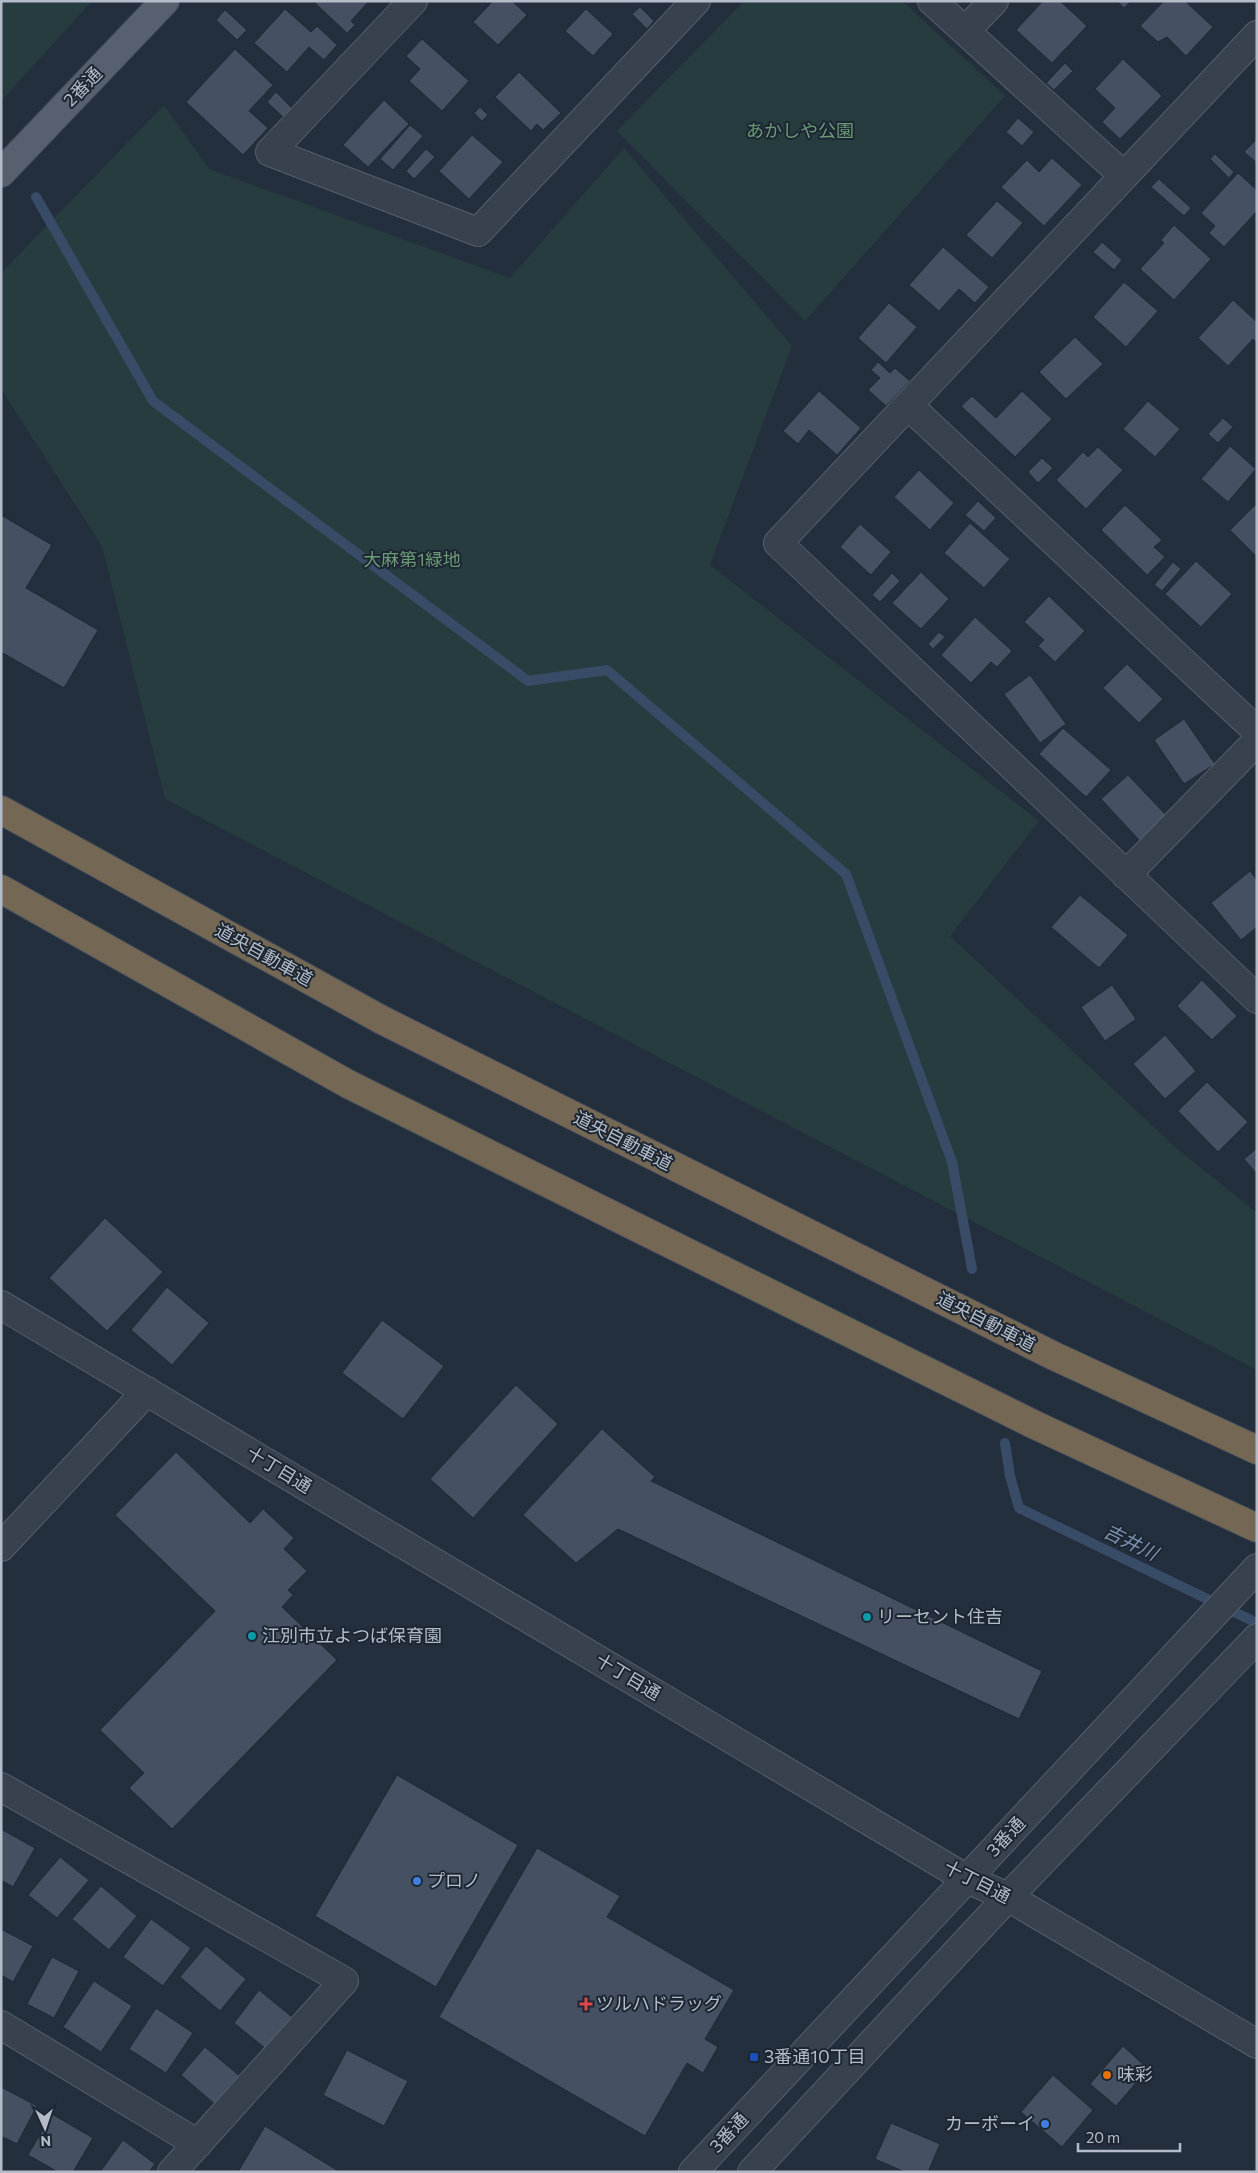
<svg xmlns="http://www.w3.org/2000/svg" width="1258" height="2173" font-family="Commissioner,'Noto Sans JP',sans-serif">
<rect width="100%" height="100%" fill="#242f3e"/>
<path fill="#263c3f" d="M1,1H92L1,101Z
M744,1H902L1005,96L805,321L617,131Z
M164,105L209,169L510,278L624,148L792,346L710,565L1039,821L950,936L1175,1147L1257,1213V1370L165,799L102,546L1,389V273Z"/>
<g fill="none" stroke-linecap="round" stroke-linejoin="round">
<path stroke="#394c67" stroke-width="10" d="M36,197L153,401L528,681L607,670L846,874L952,1162L972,1269
M1005,1443L1010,1476L1019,1508L1257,1623"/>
</g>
<path fill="#455162" stroke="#1f2835" d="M316,1H369L351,21L355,25L347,33L315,3Z
M493,1H512L527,15L498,45L473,22Z
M1043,1H1060L1087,26L1052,63L1016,30Z
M1117,1H1131L1124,8Z
M1164,1H1185L1213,27L1186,56L1167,37L1158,42L1140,26Z
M640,7L654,21L647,29L632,14Z
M285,9L311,32L317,26L337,45L324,60L309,47L287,72L254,43Z
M586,9L613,34L593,56L565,31Z
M225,10L247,30L237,40L216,20Z
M422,39L469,81L442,111L409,81L420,69L406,56Z
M235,49L273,85L249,111L268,128L243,155L186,102Z
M1123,59L1162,96L1120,139L1102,122L1115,108L1095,89Z
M1065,63L1073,71L1054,90L1046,83Z
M519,72L561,113L543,130L537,124L531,131L495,97Z
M276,92L292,108L283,117L267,102Z
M384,100L409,124L368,167L343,145Z
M480,107L488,115L482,121L474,113Z
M1018,118L1034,132L1022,146L1006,132Z
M410,125L423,136L393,170L380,159Z
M472,135L503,162L469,199L439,171Z
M1257,139V163L1244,152Z
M426,149L435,157L414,179L406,171Z
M1215,154L1234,172L1229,178L1210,159Z
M1052,158L1082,185L1044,226L1001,187L1027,160L1039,172Z
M1238,173L1257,190V211L1224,247L1209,233L1215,226L1201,213Z
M1159,179L1191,208L1184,216L1151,187Z
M997,201L1023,223L992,258L966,235Z
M1174,225L1211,259L1174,300L1140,269L1164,243L1161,240Z
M1102,242L1122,260L1114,270L1093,252Z
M943,247L989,287L975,303L959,289L939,311L909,285Z
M1124,282L1158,311L1126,347L1093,317Z
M1233,300L1257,322V343L1253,339L1228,366L1198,338Z
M889,303L917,327L886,363L858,338Z
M1075,337L1103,364L1066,399L1039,372Z
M878,362L890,373L895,368L910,381L886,406L868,390L880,378L871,370Z
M819,391L861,428L837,455L809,430L798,444L783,431Z
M1022,391L1052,419L1015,457L961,406L972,396L996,418Z
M1148,401L1180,429L1155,457L1123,429Z
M1223,418L1233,427L1218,443L1208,434Z
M1230,446L1256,469L1228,502L1201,479Z
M1098,447L1123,470L1086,509L1056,480L1083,452L1088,457Z
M1042,458L1053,468L1038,483L1028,472Z
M919,470L954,503L930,530L894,497Z
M978,501L996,518L984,531L965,515Z
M1257,503V557L1230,530Z
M1125,505L1162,540L1154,547L1165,557L1147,575L1101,530Z
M1,515L52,545L26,588L98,630L64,688L1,652Z
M970,523L1010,559L984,588L944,553Z
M860,524L891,552L871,575L840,547Z
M1196,561L1232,594L1201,627L1165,594Z
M1173,562L1181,569L1162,591L1154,585Z
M921,572L949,599L921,629L892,603Z
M892,573L900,581L880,602L872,595Z
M1049,596L1085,631L1055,662L1038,646L1044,640L1024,622Z
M975,617L1012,651L997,667L991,662L971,683L941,655Z
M939,632L945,637L933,649L928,644Z
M1127,664L1163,699L1139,723L1103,688Z
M1030,675L1066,724L1040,743L1004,694Z
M1184,719L1215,764L1184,784L1154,740Z
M1063,728L1111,770L1086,797L1039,754Z
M1128,775L1168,817L1141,842L1101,799Z
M1250,871L1257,880V927L1241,940L1211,903Z
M1080,895L1128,935L1099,968L1051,927Z
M1202,980L1237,1016L1212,1040L1177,1006Z
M1112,985L1136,1019L1105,1041L1081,1007Z
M1165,1035L1196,1071L1165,1099L1133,1064Z
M1207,1082L1248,1122L1218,1152L1178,1111Z
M1257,1148V1174L1244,1159Z
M105,1218L163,1272L107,1331L49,1278Z
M167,1287L209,1323L172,1365L131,1330Z
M382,1320L444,1366L403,1419L342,1373Z
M516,1385L558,1424L473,1518L430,1479Z
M602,1429L655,1477L651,1481L1042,1671L1019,1719L618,1529L576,1563L523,1515Z
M176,1452L250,1523L263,1509L294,1538L284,1549L307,1571L288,1590L293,1595L282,1607L337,1660L172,1829L129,1788L144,1773L100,1730L215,1611L115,1515Z
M397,1775L518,1845L436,1987L315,1916Z
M1,1829L35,1848L13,1887L1,1880Z
M537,1848L620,1896L607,1917L734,1990L705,2039L718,2047L703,2073L687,2063L645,2136L439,2017Z
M60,1857L89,1880L57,1918L28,1895Z
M101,1886L137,1916L109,1950L72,1919Z
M151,1919L191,1948L163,1986L123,1957Z
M1,1929L33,1946L13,1982L1,1975Z
M206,1946L246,1979L220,2011L180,1977Z
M52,1957L79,1971L54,2018L27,2004Z
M94,1981L132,2006L101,2052L63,2027Z
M259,1990L292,2017L266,2049L234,2023Z
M156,2008L193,2033L166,2073L129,2049Z
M1123,2046L1148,2069L1116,2106L1090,2084Z
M205,2047L241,2077L217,2106L181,2075Z
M347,2050L408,2081L384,2126L323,2095Z
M1053,2075L1093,2110L1062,2147L1021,2112Z
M1,2087L37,2106L17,2144L1,2136Z
M52,2114L93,2138L73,2172H58L28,2155Z
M891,2123L940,2144L928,2172H905L875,2159Z
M265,2126L340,2172H238Z
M123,2140L155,2164L149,2172H100Z"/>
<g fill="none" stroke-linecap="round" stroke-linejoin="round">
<g stroke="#565f6c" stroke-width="30">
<path id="minor" d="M413,1L270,152L478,232L696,1
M932,1L1124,176
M965,31L994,1
M1257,35L778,543L1257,999
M908,405L1257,731
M1126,875L1257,741
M1,1305L967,1879L1008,1897L1257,2044
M1,1547L147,1391
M1,1787L344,1981L172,2172
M1,2025L198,2144
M693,2172L1257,1568
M752,2172L1008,1897L1257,1638"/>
</g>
<g stroke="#414a57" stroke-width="30">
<path id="major" d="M1,173L165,1"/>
</g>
<g stroke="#434c59" stroke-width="30">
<path id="highway" d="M1,810L382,1020L1054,1356L1257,1450
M1,889L348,1084L1035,1425L1257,1528"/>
</g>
<use href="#minor" stroke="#38414e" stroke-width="28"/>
<use href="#major" stroke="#56606e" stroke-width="28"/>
<use href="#highway" stroke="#746855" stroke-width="28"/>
</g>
<g fill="#0f9aa8" stroke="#1d2633" stroke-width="2">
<circle cx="867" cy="1617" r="5"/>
<circle cx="252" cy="1636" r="5"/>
</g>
<g fill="#3f7fe0" stroke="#1d2633" stroke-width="2">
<circle cx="417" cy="1881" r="5"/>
<circle cx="1045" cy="2124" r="5"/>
</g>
<path fill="#e0444e" stroke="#1d2633" stroke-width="2" d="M583.5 1996.5h5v5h5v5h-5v5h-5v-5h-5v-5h5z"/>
<rect fill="#1a4fb4" stroke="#1d2633" stroke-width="2" x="749" y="2052" width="10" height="10" rx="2.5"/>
<circle fill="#e8710a" stroke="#1d2633" stroke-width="2" cx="1107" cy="2075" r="5"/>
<g text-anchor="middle" stroke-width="4" stroke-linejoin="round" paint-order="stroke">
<g font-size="18" fill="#b4bcc9" stroke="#1d2633">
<text transform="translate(83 87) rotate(-46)" y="6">2番通</text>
<text transform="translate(264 955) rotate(29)" y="6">道央自動車道</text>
<text transform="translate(623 1141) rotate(27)" y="6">道央自動車道</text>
<text transform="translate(986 1322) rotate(27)" y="6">道央自動車道</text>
<text transform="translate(279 1470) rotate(31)" y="6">十丁目通</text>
<text transform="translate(628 1677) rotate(31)" y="6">十丁目通</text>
<text transform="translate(1006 1837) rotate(-47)" y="6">3番通</text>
<text transform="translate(977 1882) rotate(27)" y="6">十丁目通</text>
<text transform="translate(729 2133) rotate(-47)" y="6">3番通</text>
</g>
<g font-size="18" fill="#6b9a76" stroke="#1d2633">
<text x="800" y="137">あかしや公園</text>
<text x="412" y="566">大麻第1緑地</text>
</g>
<g font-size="18" fill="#b4bcc9" stroke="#1d2633" text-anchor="start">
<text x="877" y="1623">リーセント住吉</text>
<text x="262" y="1642">江別市立よつば保育園</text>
<text x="427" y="1887">プロノ</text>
<text x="596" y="2010">ツルハドラッグ</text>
<text x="764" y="2063">3番通10丁目</text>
<text x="1117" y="2081">味彩</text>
<text x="1035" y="2130" text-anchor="end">カーボーイ</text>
</g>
<g font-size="19" font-style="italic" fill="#7c92b1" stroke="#1d2633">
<text transform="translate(1131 1542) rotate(26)" y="7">吉井川</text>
</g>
</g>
<rect width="1258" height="2173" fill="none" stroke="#b4bcc9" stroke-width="5"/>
<g transform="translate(45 2128) rotate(177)" stroke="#1d2633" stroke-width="4" paint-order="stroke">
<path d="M0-4L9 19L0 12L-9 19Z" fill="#b4bcc9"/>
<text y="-8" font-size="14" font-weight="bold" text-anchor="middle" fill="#b4bcc9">N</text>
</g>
<path d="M1078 2143v8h102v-8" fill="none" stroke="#b4bcc9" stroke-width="2.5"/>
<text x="1086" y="2143" font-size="15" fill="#b4bcc9" stroke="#1d2633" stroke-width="4" paint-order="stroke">20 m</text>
</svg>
